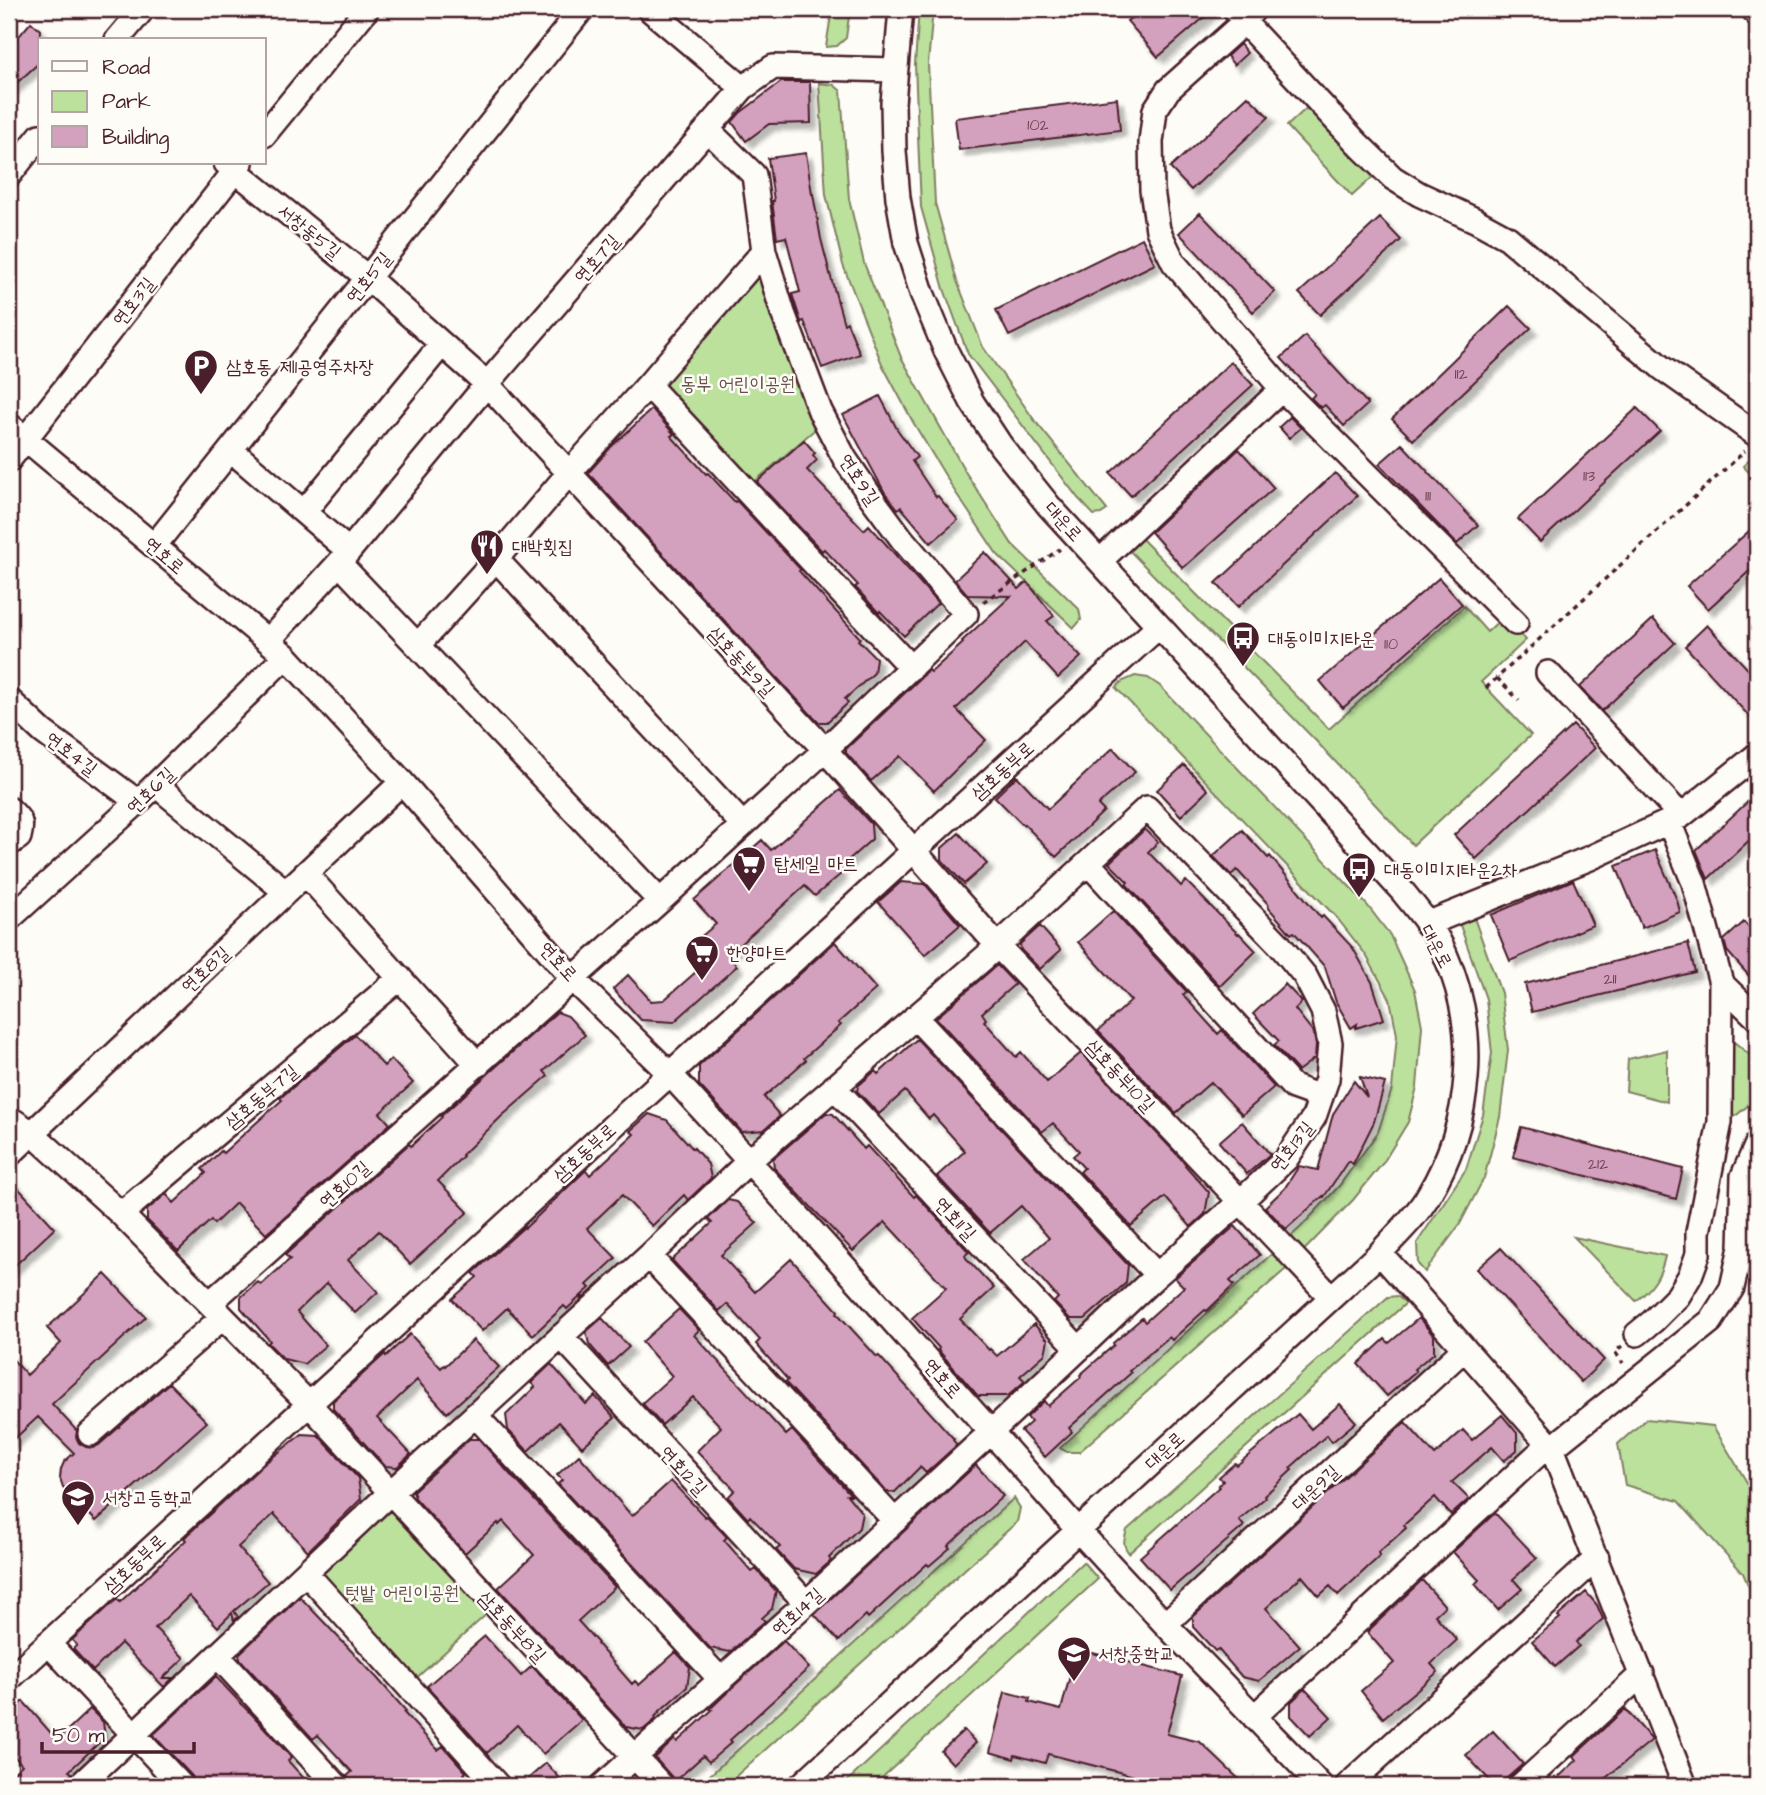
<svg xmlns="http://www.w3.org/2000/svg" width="1766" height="1795" font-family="'Architects Daughter','Poor Story',sans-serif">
<defs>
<filter id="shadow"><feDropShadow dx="6" dy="6" stdDeviation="2" flood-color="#0004"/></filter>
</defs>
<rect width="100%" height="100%" fill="#fdfcf7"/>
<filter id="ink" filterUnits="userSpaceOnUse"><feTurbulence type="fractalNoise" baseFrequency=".0143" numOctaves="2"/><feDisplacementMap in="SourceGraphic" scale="14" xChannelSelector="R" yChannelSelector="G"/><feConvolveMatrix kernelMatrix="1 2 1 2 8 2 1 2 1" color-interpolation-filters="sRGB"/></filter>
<g filter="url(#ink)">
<path fill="#bbe19c" stroke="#828064" stroke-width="2" d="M832,9H850L846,38L837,46L826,47Z
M919,9H933L928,64L935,203L957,281L983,347L1035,421L1107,510L1101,514L1094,515L1078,498L968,354L944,289L921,207L915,64Z
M819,83L834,85L841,91L849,199L864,263L901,357L966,473L1012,544L1079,609L1081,620L1074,628L997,554L954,490L913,422L882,364L843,265L826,195Z
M1310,105L1375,175L1352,196L1287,126Z
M754,277L766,280L820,425L752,484L660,384Z
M1757,453V481L1743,466Z
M1141,538L1329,729L1464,606L1487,632L1504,616L1526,640L1481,682L1531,735L1413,845L1316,741L1128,549Z
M1135,676L1148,678L1160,686L1367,905L1390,935L1415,990L1422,1026L1417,1087L1408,1122L1383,1163L1353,1200L1287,1268L1079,1452H1067L1060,1448L1301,1227L1339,1186L1378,1132L1392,1089L1397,1035L1390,999L1366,955L1337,918L1116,688L1121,682Z
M1468,917L1474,918L1501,993L1508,1050L1500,1117L1484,1178L1460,1224L1425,1272L1418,1264L1417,1243L1466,1169L1483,1115L1492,1053L1486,999L1460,925Z
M1733,1041L1757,1061V1098L1733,1118Z
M1667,1050V1102L1626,1091L1628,1059Z
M1574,1237L1665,1256C1661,1276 1652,1289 1636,1301Z
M1397,1296L1406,1303L1129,1553C1122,1545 1124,1540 1127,1530L1388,1297Z
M1646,1419L1713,1426L1757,1499V1606L1743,1573L1678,1501L1625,1485L1618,1444Z
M1014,1498L1020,1508L1017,1522L725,1786H698Z
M391,1504L489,1612L413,1681L315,1573Z
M1083,1562L1098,1579L873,1786H842Z"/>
<path fill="#d3a1be" stroke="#4a1f2b" stroke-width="2" filter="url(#shadow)" d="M1142,9H1214L1158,57L1127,21Z
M31,22L40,30V62L9,90V48Z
M1240,44L1247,53L1234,65L1227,56Z
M781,82H810L811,123L769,124L746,141L732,122L740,113Z
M1248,96L1269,117L1191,190L1170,168Z
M1117,98L1120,130L959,150L955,118Z
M806,153L812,194H813L821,239L833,285L844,324L847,322L860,354L822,368L804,321L801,322L792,294L800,292L786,237L777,239L772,201H774L768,158Z
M1200,213L1275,292L1253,312L1179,233Z
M1380,218L1401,240L1320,315L1299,293Z
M1142,238L1155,264L1009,336L996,310Z
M1509,306L1531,328L1413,440L1392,419Z
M1305,336L1368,404L1344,426L1325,405L1321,408L1311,398L1315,394L1281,358Z
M1231,362L1253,385L1131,496L1110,473Z
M880,396L897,429L917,457L912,461L936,497L938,496L958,520L931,543L901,507L898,509L885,493L843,415Z
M1637,408L1660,431L1540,542L1518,519Z
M652,409L674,434L671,436L706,474L708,473L735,502L737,501L801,570L799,571L860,638L858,640L876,658L874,673L845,699L848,703L827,722H818L588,473L611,447Z
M1290,417L1301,428L1289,438L1279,427Z
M804,440L815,453L813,455L817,460L807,470L864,530L869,525L938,603L904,636L880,611L879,613L855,587L858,585L824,549L822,551L757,482Z
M1402,444L1478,525L1457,544L1379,464Z
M1239,449L1274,488L1183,568L1151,532Z
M1335,473L1357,496L1238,607L1216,583Z
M1757,524V564L1708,609L1687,586Z
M985,552L1019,589L1027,582L1054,616L1047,621L1081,657L1058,678L1025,642L956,709L986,740L934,791L900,756L871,781L846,753V749L929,670L931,672L963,643L962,641L1011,596L968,595L955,580Z
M1439,578L1462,604L1343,708L1320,681Z
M1653,619L1675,643L1602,711L1580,687Z
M1707,625L1757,679V725L1685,646Z
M1573,725L1595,748L1476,859L1454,835Z
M1113,748L1135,772L1098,805L1104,811L1056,857L1024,824L1023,825L995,797L1017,776L1048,809Z
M1184,765L1208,790L1181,816L1157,790Z
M840,790L871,824L872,839L837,870L841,874L815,896L805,886L728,955L737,966L674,1022L641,1020L613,989L628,975L651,1001L664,1000L713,957L697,940L716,924L694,900L762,840L771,850Z
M1757,793V833L1708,879L1696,850Z
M1145,829L1158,842L1148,852L1181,886L1186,881L1238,934L1239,933L1256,951L1220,986L1126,884L1128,882L1109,863Z
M1242,830L1268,858L1270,856L1321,918L1323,916L1353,948L1372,982L1384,1019L1356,1028L1357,1024L1351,1028L1336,1002L1325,967L1294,932L1291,934L1268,907L1269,905L1237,870L1231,875L1213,856Z
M959,833L987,864L964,884L942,860V848Z
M1655,850L1677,900L1680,912L1642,928L1616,866Z
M1573,880L1593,925L1510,961L1491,915Z
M901,882L925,884L960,925L925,955L878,902Z
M1113,911L1187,992L1183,995L1218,1034L1222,1030L1274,1087L1242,1115L1211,1082L1176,1113L1098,1031L1131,1001L1078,942Z
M1744,922L1757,937V985L1727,951L1724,940Z
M1040,926L1061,950L1040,969L1021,950L1020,944Z
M835,942L876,989L838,1023L841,1025L804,1058L806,1060L764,1097L780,1116L764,1130L742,1132L699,1085V1066Z
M1688,943L1695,972L1532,1012L1525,984Z
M997,965L1015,984L982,1013L986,1019L984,1021L1016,1057L1021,1052L1047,1082L1081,1053L1186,1164L1185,1165L1209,1192L1205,1214L1191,1227L1165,1197L1131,1226L1080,1172L1084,1168L1073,1156L1079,1151L1053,1123L1042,1132L936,1018Z
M1285,984L1302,1002L1295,1009L1313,1032L1316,1044L1315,1058L1298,1071L1274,1045L1279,1041L1253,1014Z
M557,1012L568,1016L585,1035L544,1071L548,1076L502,1116L462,1155L463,1156L438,1181L468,1212L410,1264L379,1231L348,1260L378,1292L355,1313L327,1283L297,1312L326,1345L304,1364L284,1359L268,1343L270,1341L241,1308V1297L258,1282L261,1285L290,1259L285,1255L409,1144L411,1146L442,1117L441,1116Z
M355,1035L384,1066L391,1059L413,1083L380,1113L390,1124L266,1234L236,1203L214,1224L211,1220L178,1251L147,1220V1210L166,1194L174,1203L206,1173L202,1169L221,1151L223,1153L256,1123L282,1100L280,1098Z
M917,1039L1128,1265L1126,1283L1085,1319H1070L1054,1302L1058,1298L1024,1259L1049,1238L1021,1206L990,1233L937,1176L965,1151L933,1115L929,1119L905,1091L879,1114L857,1091L858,1086L875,1071L878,1074Z
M1360,1077L1385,1083L1374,1122L1353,1164L1348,1161L1324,1197L1323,1196L1286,1229L1265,1207L1284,1189L1299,1166L1318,1170L1333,1114L1354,1081L1367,1097Z
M826,1113L833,1114L864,1149L867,1146L914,1197L916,1195L969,1252L965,1255L966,1258L994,1288L960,1319L989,1350L990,1349L997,1356L1034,1324L1048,1340L1045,1354L1020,1376L1025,1381L1008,1396H978L938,1350L939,1348L912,1318L946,1288L885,1222L853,1251L774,1168L773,1159Z
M649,1114L667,1120L693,1149L694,1148L708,1164L711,1178L688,1200L684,1195L652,1226L622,1195L587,1228L616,1258L587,1285L590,1288L582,1295L583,1297L581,1299V1296L567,1309L564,1306L533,1335L507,1308L482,1331L452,1299L477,1277L473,1273L524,1227L525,1228L586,1170L590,1175L634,1134L630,1131Z
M1242,1122L1270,1154L1247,1174L1219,1142Z
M1521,1127L1683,1169L1676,1199L1513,1157Z
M9,1178L55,1228L9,1271Z
M728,1200L737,1202L757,1223L721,1255L755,1292L791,1259L838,1311L837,1313L877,1357L879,1356L954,1439L953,1440L957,1445L926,1473L920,1467L895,1492H887L785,1382L788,1380L756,1344L760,1340L727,1304L719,1311L672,1260L712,1223L708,1219Z
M1235,1226L1260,1255L1230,1281L1234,1285L1207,1311L1205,1310L1172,1340L1169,1337L1129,1371L1131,1373L1069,1428L1072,1432L1045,1457L1021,1431L1031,1422L1027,1417L1044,1401L1048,1406L1081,1377L1080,1375L1114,1345L1113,1343L1142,1318L1145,1322L1184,1287L1175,1278Z
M1501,1248L1604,1360L1581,1382L1477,1269Z
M105,1274L146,1317L52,1404L77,1431L76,1437L79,1443L86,1447L93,1448L99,1445L169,1383L207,1422L96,1521L63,1487L60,1478L61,1469L64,1462L74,1453L38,1417L9,1444V1355L27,1375L61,1343L47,1328Z
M679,1309L699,1330L694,1335L786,1435L792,1430L851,1495H847L862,1513L859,1528L829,1558L831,1561L816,1574L794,1569L776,1550L780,1547L750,1516L748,1519L728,1497L735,1490L697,1451L721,1427L693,1397L662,1425L642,1403L672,1376L642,1342Z
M602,1318L629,1347L608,1366L589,1344L586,1332Z
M1419,1318L1434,1336V1353L1414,1369L1416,1371L1387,1396L1358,1364L1385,1339L1389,1343Z
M410,1334L441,1368L444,1365L445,1366L473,1340L499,1367L447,1413L417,1380L377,1418L411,1454L397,1467L385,1466L333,1409V1401L385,1354L386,1356Z
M551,1364L586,1404L595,1396L615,1418L582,1447L559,1422L528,1451L508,1430L506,1415L535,1387L531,1383Z
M1340,1404L1356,1422L1332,1442L1327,1435L1290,1468L1292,1470L1264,1496L1265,1498L1239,1520L1244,1526L1170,1590L1140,1557L1219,1487L1218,1486L1223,1481L1219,1477L1235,1463L1237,1465L1298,1414L1311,1429Z
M1502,1415L1517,1433V1450L1504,1461L1492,1447L1452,1482L1469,1499L1451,1515L1435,1497L1404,1525L1406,1528L1378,1553L1380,1556L1338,1595L1330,1586L1319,1596L1302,1576L1266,1608L1300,1646L1259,1681L1242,1677L1218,1649L1215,1651L1193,1627V1617L1405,1422L1435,1455L1463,1430L1472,1440Z
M302,1434L318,1435L358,1478L361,1499L308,1551L274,1514L238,1547L268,1582L234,1611L238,1617L234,1621L232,1613L218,1627L189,1596L155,1628L184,1658L163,1678H173L164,1687L121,1643L93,1671L73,1649L77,1645L72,1640L117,1599L120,1602L186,1540L184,1538L264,1464Z
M469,1439H479L515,1480L514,1478L615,1587L578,1621L598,1643L597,1644L632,1684L635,1681L639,1685L676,1652L690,1667L687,1687L661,1710L655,1717L656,1719L643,1730L626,1727L498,1588L534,1555L503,1521L499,1525L498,1523L465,1553L415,1498L413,1491Z
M579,1455L632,1516L671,1481L705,1517L707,1516L727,1537L724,1540L752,1572L756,1569L776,1591L772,1609L762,1618L765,1621L730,1652L710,1648L558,1484L562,1480L557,1475Z
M976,1465L1003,1496L948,1546L950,1548L929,1566L927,1564L868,1618L866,1615L839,1641L814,1614Z
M1495,1513L1537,1558L1513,1579L1522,1589L1498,1610L1475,1584L1479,1580L1453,1552Z
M1422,1580L1445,1606L1435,1615L1457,1640L1431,1664L1438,1672L1383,1718L1361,1691L1394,1663L1367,1632Z
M1586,1592L1597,1605L1603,1619L1576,1642L1579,1646L1555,1667L1532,1641L1560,1618L1558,1616Z
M300,1597L377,1678L406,1711L404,1713L438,1750L443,1746L466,1772L464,1774L475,1786H353L351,1784L347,1776L352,1772L318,1735L313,1739L240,1659L239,1654Z
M485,1636L521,1676L532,1666L582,1720L543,1754L517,1725L487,1753L427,1686Z
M784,1641L809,1668L730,1740L732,1742L709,1762L703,1756L675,1781L655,1758L675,1739L677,1742L712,1710L710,1709L735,1685Z
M1077,1649L1182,1676L1167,1734L1200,1742L1246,1786H1162L1158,1782L1048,1754L1045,1763L1015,1755L1014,1759L990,1752L1005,1692L1030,1698L1029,1702L1061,1710Z
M214,1678H217L249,1712L248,1710L291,1757L288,1761L311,1786H196L192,1776L153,1735Z
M1305,1689L1331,1717L1310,1736L1291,1716V1702Z
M23,1701L57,1740L90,1709L103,1722L105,1737L69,1771L72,1773L66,1781L65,1786H9V1777L22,1765L9,1750V1714Z
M1625,1709L1652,1740L1596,1786H1549L1577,1760L1574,1756Z
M964,1730L976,1743L953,1764L941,1751Z
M1493,1731L1523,1764L1498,1786H1495L1466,1755Z
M546,1763L567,1786H520Z"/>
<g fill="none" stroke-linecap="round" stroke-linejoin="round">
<g stroke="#4a1f2b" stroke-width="28">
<path id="minor" d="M649,9L743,88
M1753,9L1757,14
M1236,11L1244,22L1358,144L1393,178L1419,194L1475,220L1508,238L1662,368L1757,435
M117,40L143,9
M264,135L367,9
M226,163L368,278L487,384L825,750L998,946L1331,1297
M9,175L40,136
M648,385L911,668
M1282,389L1516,623
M9,425L286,656L402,782L574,980L670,1074L861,1285L1078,1530L1165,1624L1321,1786
M231,450L349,551
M9,460L241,163
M304,512L442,344
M154,546L582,9
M496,559L743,825
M1100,561L1282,389L1174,263L1158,230L1152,190L1151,142L1155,110L1168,90L1244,22L1254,9
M339,563L660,901
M268,641L339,563L487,384L743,88L773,67L895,70
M418,645L496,559L569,473L648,385L764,251
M1548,673L1681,816
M9,700L43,732L138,802
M156,785L286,892
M9,809C20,819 23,822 19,837L9,844
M1088,863L1293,1087L1321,1097
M306,874L478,1065
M9,919L138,802L286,656
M1427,924L1590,858L1681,816L1757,755
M1721,983L1757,1018
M915,1017L1157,1275
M834,1087L1079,1349
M9,1118L32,1133L121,1214L309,1404L662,1786
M9,1155L402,782
M121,1214L400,978
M1380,1253L1552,1448L1685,1786
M649,1256L895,1521
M210,1303L660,901L825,750L966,614L902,539L871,497L845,459L820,411L783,313L764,251L754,175L707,129
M1637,1334L1653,1321L1678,1296L1690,1276L1698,1254V1232L1720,1122L1721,983L1694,883L1669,822
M561,1336L806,1603
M475,1415L721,1680
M90,1434L223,1317
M1552,1448L1711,1321L1732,1288L1741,1247L1743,1176L1757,1144
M306,1573L498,1786
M1165,1624L1464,1349
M48,1643L182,1786
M218,1656L337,1786
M9,1679L1159,626
M1254,1717L1549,1444
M79,1786L390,1493L649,1256L749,1161L998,946L1147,808L1278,943L1305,976L1323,1011L1330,1043L1327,1079L1314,1117L1286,1159L1240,1202L1157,1275L990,1433L806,1603L602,1786
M800,1786L1380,1253C1396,1235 1416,1217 1428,1196C1472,1123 1480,1032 1445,954C1436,931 1418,911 1403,892L1049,506L1001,446L972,402L946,351L922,293L906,243L898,198L894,151L893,103L901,9
M1347,1786L1597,1558
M1520,1786L1642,1674"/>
</g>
<path stroke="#4a1f2b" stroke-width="3.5" stroke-dasharray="5 5" stroke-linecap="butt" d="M983,602L1060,549
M1497,678L1519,700
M1486,688L1745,451
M1622,1346L1615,1352L1623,1363"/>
<use href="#minor" stroke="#fdfcf7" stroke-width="23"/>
</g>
</g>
<defs>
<g id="parking-pin" transform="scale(1.75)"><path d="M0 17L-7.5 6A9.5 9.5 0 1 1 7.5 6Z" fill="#4a1f2b" stroke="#fdfcf7"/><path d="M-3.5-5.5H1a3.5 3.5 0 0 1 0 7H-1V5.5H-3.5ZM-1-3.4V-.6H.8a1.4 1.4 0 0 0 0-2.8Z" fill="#fff"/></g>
<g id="restaurant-pin" transform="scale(1.75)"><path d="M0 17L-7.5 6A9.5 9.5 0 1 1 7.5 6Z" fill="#4a1f2b" stroke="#fdfcf7"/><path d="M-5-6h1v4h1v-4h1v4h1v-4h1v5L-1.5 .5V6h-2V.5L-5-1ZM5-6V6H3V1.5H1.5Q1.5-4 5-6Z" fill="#fff"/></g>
<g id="bus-pin" transform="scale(1.75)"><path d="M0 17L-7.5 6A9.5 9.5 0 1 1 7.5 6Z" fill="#4a1f2b" stroke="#fdfcf7"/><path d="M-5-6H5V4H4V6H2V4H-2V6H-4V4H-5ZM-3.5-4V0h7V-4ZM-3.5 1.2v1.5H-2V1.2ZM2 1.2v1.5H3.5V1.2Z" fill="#fff"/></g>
<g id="supermarket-pin" transform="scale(1.75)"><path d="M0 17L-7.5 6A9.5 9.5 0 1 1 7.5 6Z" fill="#4a1f2b" stroke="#fdfcf7"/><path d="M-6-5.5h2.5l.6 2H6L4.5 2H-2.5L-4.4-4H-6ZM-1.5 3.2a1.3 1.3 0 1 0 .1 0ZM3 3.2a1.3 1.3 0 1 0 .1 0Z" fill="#fff"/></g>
<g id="school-pin" transform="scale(1.75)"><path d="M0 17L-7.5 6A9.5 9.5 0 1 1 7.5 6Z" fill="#4a1f2b" stroke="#fdfcf7"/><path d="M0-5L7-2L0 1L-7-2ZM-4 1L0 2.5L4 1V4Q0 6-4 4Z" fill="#fff"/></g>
</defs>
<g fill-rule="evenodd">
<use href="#parking-pin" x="201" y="366"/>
<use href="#restaurant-pin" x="487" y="546"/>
<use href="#bus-pin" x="1243" y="638"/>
<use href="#supermarket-pin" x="749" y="863"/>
<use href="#bus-pin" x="1359" y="869"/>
<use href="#supermarket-pin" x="702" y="952"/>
<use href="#school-pin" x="78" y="1497"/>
<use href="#school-pin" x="1074" y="1653"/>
</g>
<g text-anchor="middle" stroke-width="5" stroke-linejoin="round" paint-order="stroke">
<g font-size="16" fill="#6c4050">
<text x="1038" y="130">102</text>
<text x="1461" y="379">112</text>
<text x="1589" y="481">113</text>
<text x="1428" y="501">111</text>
<text x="1391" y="649">110</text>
<text x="1610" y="984">211</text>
<text x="1598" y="1169">212</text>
</g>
<g font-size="19" fill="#4a1f2b" stroke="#fdfcf7">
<text transform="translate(310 231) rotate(39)" y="7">서창동5길</text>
<text transform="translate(596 258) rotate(-49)" y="7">연호7길</text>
<text transform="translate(368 277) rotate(-51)" y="7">연호5길</text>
<text transform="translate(133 301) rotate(-52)" y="7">연호3길</text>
<text transform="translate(860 479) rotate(57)" y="7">연호9길</text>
<text transform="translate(1064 521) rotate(48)" y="7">대운로</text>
<text transform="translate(165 555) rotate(40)" y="7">연호로</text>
<text transform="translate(742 661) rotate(47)" y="7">삼호동부9길</text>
<text transform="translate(72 753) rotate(37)" y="7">연호4길</text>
<text transform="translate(1002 770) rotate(-42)" y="7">삼호동부로</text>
<text transform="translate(150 790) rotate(-44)" y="7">연호6길</text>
<text transform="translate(1437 946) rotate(62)" y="7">대운로</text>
<text transform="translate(559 961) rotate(48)" y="7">연호로</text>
<text transform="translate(205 969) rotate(-43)" y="7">연호8길</text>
<text transform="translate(1121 1075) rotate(47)" y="7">삼호동부10길</text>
<text transform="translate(261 1096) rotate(-40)" y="7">삼호동부7길</text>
<text transform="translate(1291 1146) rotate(-52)" y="7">연호13길</text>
<text transform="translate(584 1152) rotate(-42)" y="7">삼호동부로</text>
<text transform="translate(344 1184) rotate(-42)" y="7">연호10길</text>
<text transform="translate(956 1218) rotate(47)" y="7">연호11길</text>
<text transform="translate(943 1378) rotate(49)" y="7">연호로</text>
<text transform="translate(1164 1450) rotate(-43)" y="7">대운로</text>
<text transform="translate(684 1470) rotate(47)" y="7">연호12길</text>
<text transform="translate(1315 1487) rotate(-43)" y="7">대운9길</text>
<text transform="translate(134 1563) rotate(-43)" y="7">삼호동부로</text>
<text transform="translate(797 1611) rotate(-42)" y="7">연호14길</text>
<text transform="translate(513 1626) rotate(47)" y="7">삼호동부8길</text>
</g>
<g font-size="19" fill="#4a1f2b" stroke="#fdfcf7" text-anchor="start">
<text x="226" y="373">삼호동 제1공영주차장</text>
<text x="512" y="553">대박횟집</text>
<text x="1268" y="645">대동이미지타운</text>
<text x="774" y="870">탑세일 마트</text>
<text x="1384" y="876">대동이미지타운2차</text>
<text x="726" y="959">한양마트</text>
<text x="102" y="1504">서창고등학교</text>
<text x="1098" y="1660">서창중학교</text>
</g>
<g font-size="19" fill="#665047" stroke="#fdfcf7">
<text x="738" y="390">동부 어린이공원</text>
<text x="402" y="1599">텃밭 어린이공원</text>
</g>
</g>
<rect width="1766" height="1795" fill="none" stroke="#fdfcf7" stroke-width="35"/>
<rect x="18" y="18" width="1731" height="1760" fill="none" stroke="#4a1f2b" stroke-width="2.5" filter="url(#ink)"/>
<rect x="38" y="38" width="228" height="126" fill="#fdfcf7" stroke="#b5a4a5" stroke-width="2"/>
<rect x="52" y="61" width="35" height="10" fill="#fdfcf7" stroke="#b5a4a5" stroke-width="2"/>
<text x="102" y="74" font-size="21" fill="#4a1f2b">Road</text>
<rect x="52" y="91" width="35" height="21" fill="#bbe19c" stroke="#b5a4a5" stroke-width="2"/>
<text x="102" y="108" font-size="21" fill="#4a1f2b">Park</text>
<rect x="52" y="126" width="35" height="21" fill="#d3a1be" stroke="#b5a4a5" stroke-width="2"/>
<text x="102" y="144" font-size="21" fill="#4a1f2b">Building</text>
<path d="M42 1742v10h152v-10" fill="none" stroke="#4a1f2b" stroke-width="3.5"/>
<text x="52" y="1742" font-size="21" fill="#4a1f2b" stroke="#fdfcf7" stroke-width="5" paint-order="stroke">50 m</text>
</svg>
